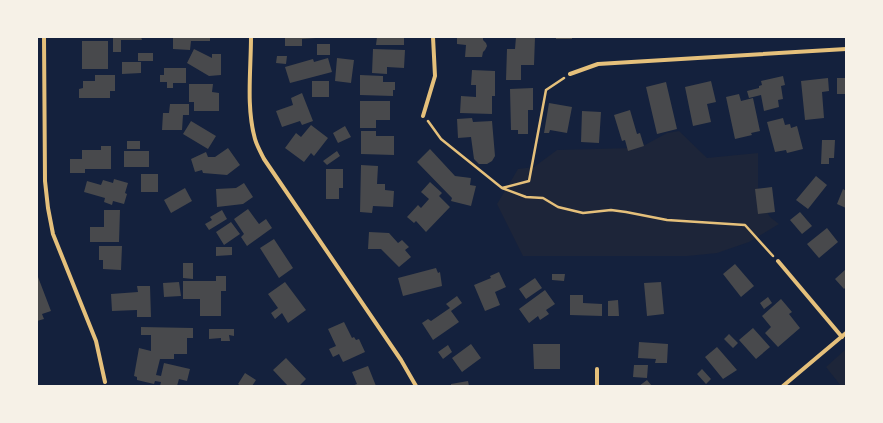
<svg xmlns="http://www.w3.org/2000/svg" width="883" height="423" font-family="Helvetica,sans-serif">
<rect width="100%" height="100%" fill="#14213d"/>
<path fill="#1d2539" d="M679,131L707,158L758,153V197L770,217L779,224L749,242L717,253L687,256H523L497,204L518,169L534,167L557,150L633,148L645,145L667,133Z
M846,349V386H841L826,367Z"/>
<path fill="#48494c" d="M113,37H141L142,40H121V52H113Z
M173,37H210V41H191L190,50L173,49Z
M285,37H315L316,38L302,39V46H285Z
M377,37H404V45H376Z
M457,37H483V40L486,43L487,46L485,50L483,52L482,57H465L466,45L457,44Z
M516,37H535L534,65H521V80H506L507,49H515Z
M556,37H572V39H556Z
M82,41H108V69H82Z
M317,44H330V55H317Z
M194,49L212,58V54H221V75L209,76L187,63Z
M373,49L405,50L404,68L387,67V74L372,73Z
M138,53H153V61H138Z
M277,56H287L286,64L276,63Z
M328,58L332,72L290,83L285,67L313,59L314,62Z
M337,58L354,60L351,83L335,81Z
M122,62H141V73L122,74Z
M164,68H186V83H173V88H167V82H160V75H164Z
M472,70L495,71V96H492V114L460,113L461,96L476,97V85H471Z
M95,75H115V91H110V98H79V89L83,88V81H95Z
M360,75L383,76V82H395V90H393V96L360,95Z
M783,76L785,85L781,86L783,99L778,100L779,107L764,111L761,95L749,98L747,91L759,88V86L762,85L761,81Z
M828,78L829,91L822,92L824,118L805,120L801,81Z
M837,78H846V94H837Z
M312,81H329V97H312Z
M711,81L716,102L707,104L711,122L693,126L685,87Z
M666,82L677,129L657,134L646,87Z
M189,84H213L212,92L219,93V111H194V102H189Z
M533,88V110H528V134H518V130H511L510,89Z
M302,93L313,121L302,125L300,121L282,127L276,111L293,105L291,98Z
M739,94L741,101L753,98L760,131L751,133L752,135L735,139L726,97Z
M360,101H390V120H376V128H360Z
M549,103L572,107L567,133L550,130L549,133H544Z
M170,104H189V115H183L182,130H162L163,113H169Z
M630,110L637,134L640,133L644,146L628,151L625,140L622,141L614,115Z
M582,111L601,112L599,143L581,142Z
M472,118L473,122L492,121L495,156L492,161L487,164H479L474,159L471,137L458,138L457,119Z
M783,118L785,125L790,124L791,128L797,126L803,149L787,153L786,150L775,152L767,122Z
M191,121L216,136L208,149L183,134Z
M311,125L328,138L314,156L311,153L304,162L285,148L296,133L301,137Z
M345,126L351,137L338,143L333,133Z
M361,131H376V136H394V155L361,154Z
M822,140H835L834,158H829V164H821Z
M127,141H140V149H127Z
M101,146H111V169H85V173H70V159H82V150H101Z
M228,148L240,165L227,175L203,173L202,170L195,172L191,159L206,152L208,157H215Z
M430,149L455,176L471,178L470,185L476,186L471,206L451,201L452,198L417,162Z
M124,151H149V167H124Z
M337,151L340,156L327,165L323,161Z
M361,165L378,166L377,184H385V190L394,191L393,207L373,206L372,213L360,212Z
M326,169H343V188H339V199H326Z
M141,174H158V192H141Z
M816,176L827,185L808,209L796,200Z
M114,179L128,183L125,193L127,194L124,204L113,201L112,205L104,202L105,198L84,192L87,181L101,185L103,180L113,183Z
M430,182L442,193L439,196L450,207L426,232L416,221L414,223L407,217L418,205L421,208L429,199L421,192Z
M244,183L253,197L243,204L217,207L216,189L236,188Z
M772,187L775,212L758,214L755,189Z
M185,188L192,201L171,213L164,200Z
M843,189L846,191V208L837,204Z
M248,209L259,224L266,219L272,228L247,246L241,237L244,234L234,219Z
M104,210H120L119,242H90V227H104Z
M222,210L227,219L209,230L205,224L212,220L210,217Z
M800,212L812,226L802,234L790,220Z
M231,222L240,234L224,245L216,232Z
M827,228L838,242L819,258L807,244Z
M369,232L389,233L398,243L402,240L409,247L405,250L411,257L399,267L381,249H368Z
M274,239L293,268L279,278L260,248Z
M99,246H122L121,270L103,269V260H99Z
M216,247H232V255L216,256Z
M183,263H193V279L183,278Z
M735,264L754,286L741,297L723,274Z
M436,268L438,273L440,272L442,286L403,296L398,278Z
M846,269V287L844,289L835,279Z
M499,272L506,287L495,292L500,305L485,311L474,285L491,278L490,276Z
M552,274H565L564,281L552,280Z
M216,276H226V291H221V316H200V299H183V281H216Z
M37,277H38L51,311L42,314L44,319L37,321Z
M535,278L542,288L526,299L519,289Z
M179,282L181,296L164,297L163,283Z
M285,282L306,310L288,323L282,313L275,319L271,313L278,308L268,294Z
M661,282L664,314L647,316L644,283Z
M137,286H150L151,317H137V310L112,311L111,294L138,292Z
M545,290L555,304L546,310L549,314L540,320L538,316L529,323L519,309Z
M570,295H583V303L602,304V316L570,315Z
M457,296L462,303L451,311L459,322L433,340L422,323L428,319L431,321L450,308L446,304Z
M768,297L772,303L764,309L760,303Z
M781,299L792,312L789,314L800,328L778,347L765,333L771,327L762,316Z
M618,300L619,316H608V301Z
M344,322L352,338L354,337L356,340L359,339L365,352L343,362L339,354L333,357L329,349L336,346L328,329Z
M141,327L193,328V338H187V354H174V359H160L156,375L161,376L164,363L190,369L187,381L179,379L177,386H160L161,382L155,381L154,384L137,380V377L134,376L139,348L151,351V335H141Z
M753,328L770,347L756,359L739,340Z
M209,329H234V336L229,335L230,341H221V338L209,339Z
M729,334L738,343L733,348L724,339Z
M639,342L668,344L667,363H655L656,359L638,358Z
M471,344L481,358L462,372L452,358Z
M533,344H560V369H534Z
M448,345L452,352L443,359L438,352Z
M717,347L737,370L723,379L705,357Z
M286,358L306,379L299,386H288L273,370Z
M634,365H648L647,378L633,377Z
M368,366L376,386H352L357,384L352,372Z
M702,369L711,379L706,384L697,374Z
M245,373L256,380L252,386H241L238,384Z
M647,380L652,386H639Z
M468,381L469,386H451V384Z"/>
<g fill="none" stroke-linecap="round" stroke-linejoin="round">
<path stroke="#e5c07b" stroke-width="2.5" d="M428,121L441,139L502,188L526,197L543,198L558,207L583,213L611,210L626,212L667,220L745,225L773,256
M502,188L529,181L546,90L564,78"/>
<path stroke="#e5c07b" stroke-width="4" d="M44,37L45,181L48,208L53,234L96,341L105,382
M251,37C251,70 246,107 255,139C257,146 261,153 264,159L401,360L416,386
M570,74L598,64L846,49
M423,116L435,76L433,37
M778,261L842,337
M597,386V369
M783,386L846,333"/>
</g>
<rect width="883" height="423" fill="none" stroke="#f6f1e7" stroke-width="76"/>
</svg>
